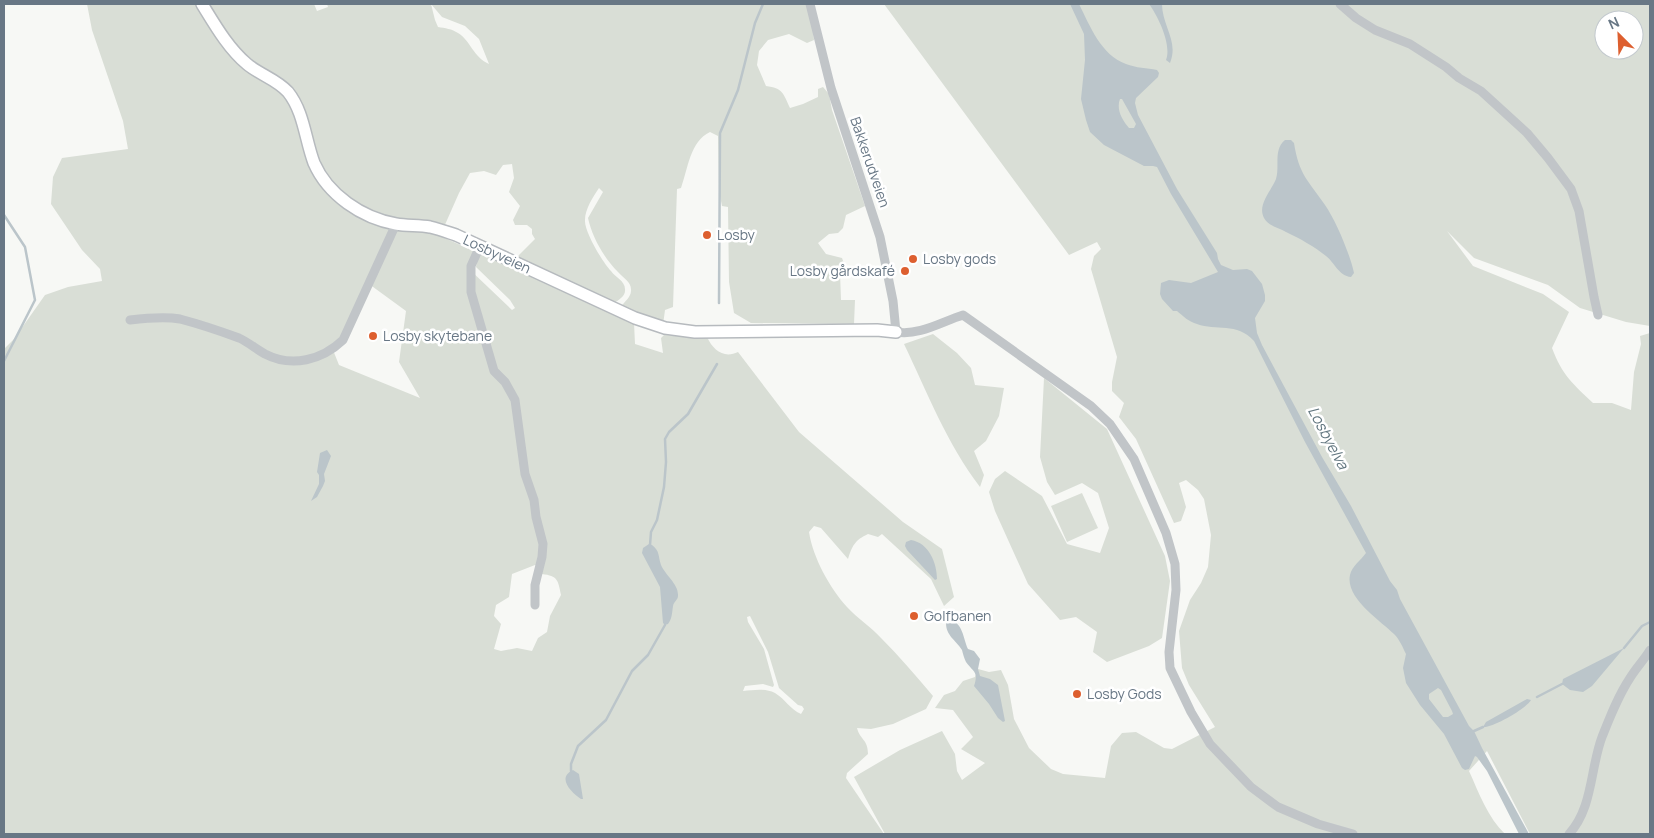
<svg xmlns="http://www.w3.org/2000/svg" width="1654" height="838" font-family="Manrope,sans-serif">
<rect width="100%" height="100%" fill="#f7f8f5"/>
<path fill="#d9ded6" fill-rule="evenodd" d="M87,4H314L317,11L328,7L327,4H811L814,40L807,43L789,34L768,40L759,51L757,65L766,86C783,88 783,93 790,108L803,104L818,97V89L823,87L829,94L832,110L865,206L846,215L843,228L838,233L829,234L818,243L826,254L842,258L847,272L840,273L841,300H855L854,324L751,323L734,313L729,282L728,207L722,206L719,191L718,136L710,132C690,141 688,169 681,188L677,189L673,307L665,310L663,325L621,307C624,302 631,297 631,291C632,282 623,278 618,272C604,258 592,237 588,218L603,192L599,188C593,197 585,209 585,220C584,231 603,263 611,271C615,277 625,281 625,289C626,296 619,300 614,303L515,259L535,239L532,234V229L527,225H515L513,220L520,206L509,192L514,178L512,164L503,165L496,175L484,171L470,173L459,193L440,236L474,251L468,268L512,310L515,308L510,300L476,267L477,260L480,253H485L634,323L635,344L663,353L661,338L664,335L707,337C713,350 724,359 738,352L799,432L903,522L942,549L954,597L944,606L931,579L882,534L878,537L868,534C855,540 852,546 848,559L821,528L814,526L809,532C813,558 830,588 847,607C857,618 871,627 881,638C899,656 916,676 933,696L926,709L893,724L871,729L857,728C860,740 868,739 868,754L847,773L846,778L884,834H4V349L14,339L45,295L68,287L102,281L100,269L82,250L51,204L53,177L62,158L128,149L123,121L92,30ZM431,4L442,17L465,26L479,39L489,64C473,57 471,41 458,33C452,29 445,28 438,27L435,20ZM369,284L406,311L399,362L420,398L339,365L331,345L343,340ZM535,565L541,568L542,574C558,576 558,580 561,595L550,616L547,632L538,638L532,651L517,648L501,651L494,649L501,624L494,616L496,605L509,597L512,574ZM750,616L768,652L779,688L798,705L802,706L804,709L801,714C790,709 785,699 775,693C765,688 754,690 743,691L745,686L763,684L773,687L774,685L764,649L748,622L747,617Z
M884,4H1650V326L1626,322L1580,308L1548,285L1474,258L1447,231L1473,266L1543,294L1569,312L1552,348C1562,375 1573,384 1593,403H1612L1631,410L1634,372L1641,344L1640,336L1650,333V627L1649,631H1650V834H1530L1487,751L1469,771C1479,793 1488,818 1505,834H885L854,777L900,750L942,731L955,754L957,771L962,780L985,763L961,749L973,737L953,710L935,708L944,695L955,691L963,681L975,677L978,669L989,672L1001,670L1008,685L1014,719L1029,748L1051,769L1063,774L1105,778L1111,746L1122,733L1136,732L1164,748L1172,749L1215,727L1189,685L1182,668L1179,631L1190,600L1201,583L1208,567L1211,535L1204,499L1198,490L1186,480L1179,483L1186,507L1181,521L1174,523L1136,439L1119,417L1124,403L1112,391V382L1117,357L1091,269L1094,256L1101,249L1097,242L1069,255ZM1604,20H1634V50H1604Z
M933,334L957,353L971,368L975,385L1004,388L999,416L986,441L974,451L984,475L980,487C947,444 927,392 904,344Z
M1044,378L1107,429L1165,556L1170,581L1162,638L1149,646L1107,662L1093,652L1097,632L1076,617L1060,620L1028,584L995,511L989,492L995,479L1005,471L1042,496L1067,544L1100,553L1109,528L1098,493L1082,483L1055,495L1047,482L1040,457Z
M1082,493L1098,528L1067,542L1051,506Z"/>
<path fill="#bbc5ca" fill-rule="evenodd" d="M1070,4H1079C1090,26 1101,55 1126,64C1136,68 1147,68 1157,70L1159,73L1158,77L1136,98L1135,103L1138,115L1177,189L1217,253L1218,259L1221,265L1233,270L1247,269L1252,271L1262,284L1265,295V301L1255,318L1257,333L1262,345L1322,457L1351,506L1390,581L1397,590L1400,599L1469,726L1474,731L1482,748L1529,834H1519L1487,771L1477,757L1475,756L1469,769L1465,770L1462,768L1444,734L1420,705L1406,683L1403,668L1406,654C1403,648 1400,640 1394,634C1381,621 1345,598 1350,575C1352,566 1361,560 1366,553L1305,442L1254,341C1237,322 1216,331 1197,324C1189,322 1183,316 1177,311H1173L1162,299L1160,294L1161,283L1169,280L1191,283L1218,272L1171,194L1157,167L1153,166H1144L1104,145L1090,132L1086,120L1081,99L1085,60L1084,34ZM1120,99H1122L1136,124L1134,128H1129C1122,120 1116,109 1120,99ZM1438,688L1441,690L1452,711L1453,714L1448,717H1443L1429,699V694Z
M1149,4H1162C1162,26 1179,41 1170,63L1166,60C1172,45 1158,16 1149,4Z
M1285,140H1291L1294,143C1299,175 1308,180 1325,205C1336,221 1350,254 1354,273L1351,277C1339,276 1334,262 1326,256C1315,247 1299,238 1286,232C1279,228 1268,226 1264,218C1257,205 1271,191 1276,179C1280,166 1273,150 1285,140Z
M327,450L331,456L324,474L325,481L323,486L317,497L311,501L319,484V475L317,472L320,453Z
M911,540C929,543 937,563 937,579L935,580L907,550L905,546L906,542Z
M649,544L652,545C660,551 658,556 661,565C665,575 679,584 678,596C678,600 674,601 673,606C672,613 672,619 668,624L665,625L663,623L660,587L642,553L643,548Z
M950,620C963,623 963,638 968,649L974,651L980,659L978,669L980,676L990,679L998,685L1005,721L1003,722L998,718L989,704L974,686C979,671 973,672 966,662C964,658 963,654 962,650C956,640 946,636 946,623Z
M1624,648L1592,686L1583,692L1570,690L1562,684L1563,679Z
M1527,699L1531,700C1527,708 1493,728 1483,727L1486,722Z
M573,770L579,774L583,799H581C572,793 556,778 573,770Z"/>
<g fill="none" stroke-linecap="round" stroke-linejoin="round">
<path stroke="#bbc5ca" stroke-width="2.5" d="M4,215L25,247L35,300L4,361
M719,303L720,133L738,90L755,23L763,4
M650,545L651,532L657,520L664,487L666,462L665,439L669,432L688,414L717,364
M1624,648L1642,626L1650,622
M1537,697L1562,684
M1474,731L1483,727
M571,771V764L578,746L606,720L632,671L648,655L665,625"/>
<g stroke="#b6babe" stroke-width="14">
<path id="major" d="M202,4C215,25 228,48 247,64C260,75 276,79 288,92C304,112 305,139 314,163C328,195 362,218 396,224C407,226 419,225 430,227C439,229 447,232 456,235L635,318L665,328L695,332L877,330L896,332"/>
</g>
<path stroke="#c1c5c8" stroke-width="9" d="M810,4L831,88L880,237L893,301L896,332C919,336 941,322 963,315L1091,406L1110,424L1134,459L1166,533L1175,564L1176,590L1169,652L1170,668L1191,712L1210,744L1251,787L1278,807L1318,824L1353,834
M1340,4L1356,18L1375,30L1410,44L1446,67L1459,78L1481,91L1527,133L1548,158L1571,189L1579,211L1594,297L1598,315
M480,246L471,266V292L494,371L505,382L515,400L525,474L534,500L536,517L543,544L542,557L535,585V605
M130,320C146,318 164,316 180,319C199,324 220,331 239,338C248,342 256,349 265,354C292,368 322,360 343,340L396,224
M1569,834C1593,808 1590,769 1602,737C1610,717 1618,696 1630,678C1636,668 1644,660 1650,650"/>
<use href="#major" stroke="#fff" stroke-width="11"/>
</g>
<g fill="#dd5f2f" stroke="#fff" stroke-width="2">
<circle cx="707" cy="235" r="5"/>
<circle cx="913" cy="259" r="5"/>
<circle cx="905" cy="271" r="5"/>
<circle cx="373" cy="336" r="5"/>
<circle cx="914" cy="616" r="5"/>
<circle cx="1077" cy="694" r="5"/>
</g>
<g text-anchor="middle" stroke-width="5" stroke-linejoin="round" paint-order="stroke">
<g font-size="14" fill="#687785" stroke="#fff">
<text transform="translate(870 162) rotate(71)" y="5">Bakkerudveien</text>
<text transform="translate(497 254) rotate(25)" y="5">Losbyveien</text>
</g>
<g font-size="14" fill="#687785" stroke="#fff" text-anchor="start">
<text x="717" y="240">Losby</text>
<text x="923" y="264">Losby gods</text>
<text x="895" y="276" text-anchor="end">Losby gårdskafé</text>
<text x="383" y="341">Losby skytebane</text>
<text x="924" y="621">Golfbanen</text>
<text x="1087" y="699">Losby Gods</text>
</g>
<g font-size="15" font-style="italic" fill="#637780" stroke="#fff">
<text transform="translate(1328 438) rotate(62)" y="5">Losbyelva</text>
</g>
</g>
<rect width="1654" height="838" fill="none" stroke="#687785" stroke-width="10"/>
<g transform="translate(1619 35) rotate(336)"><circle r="24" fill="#ffffff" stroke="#c3c9ce"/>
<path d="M0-4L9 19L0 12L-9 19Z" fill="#dd5f2f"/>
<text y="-8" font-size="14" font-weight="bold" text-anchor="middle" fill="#687785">N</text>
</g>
</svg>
